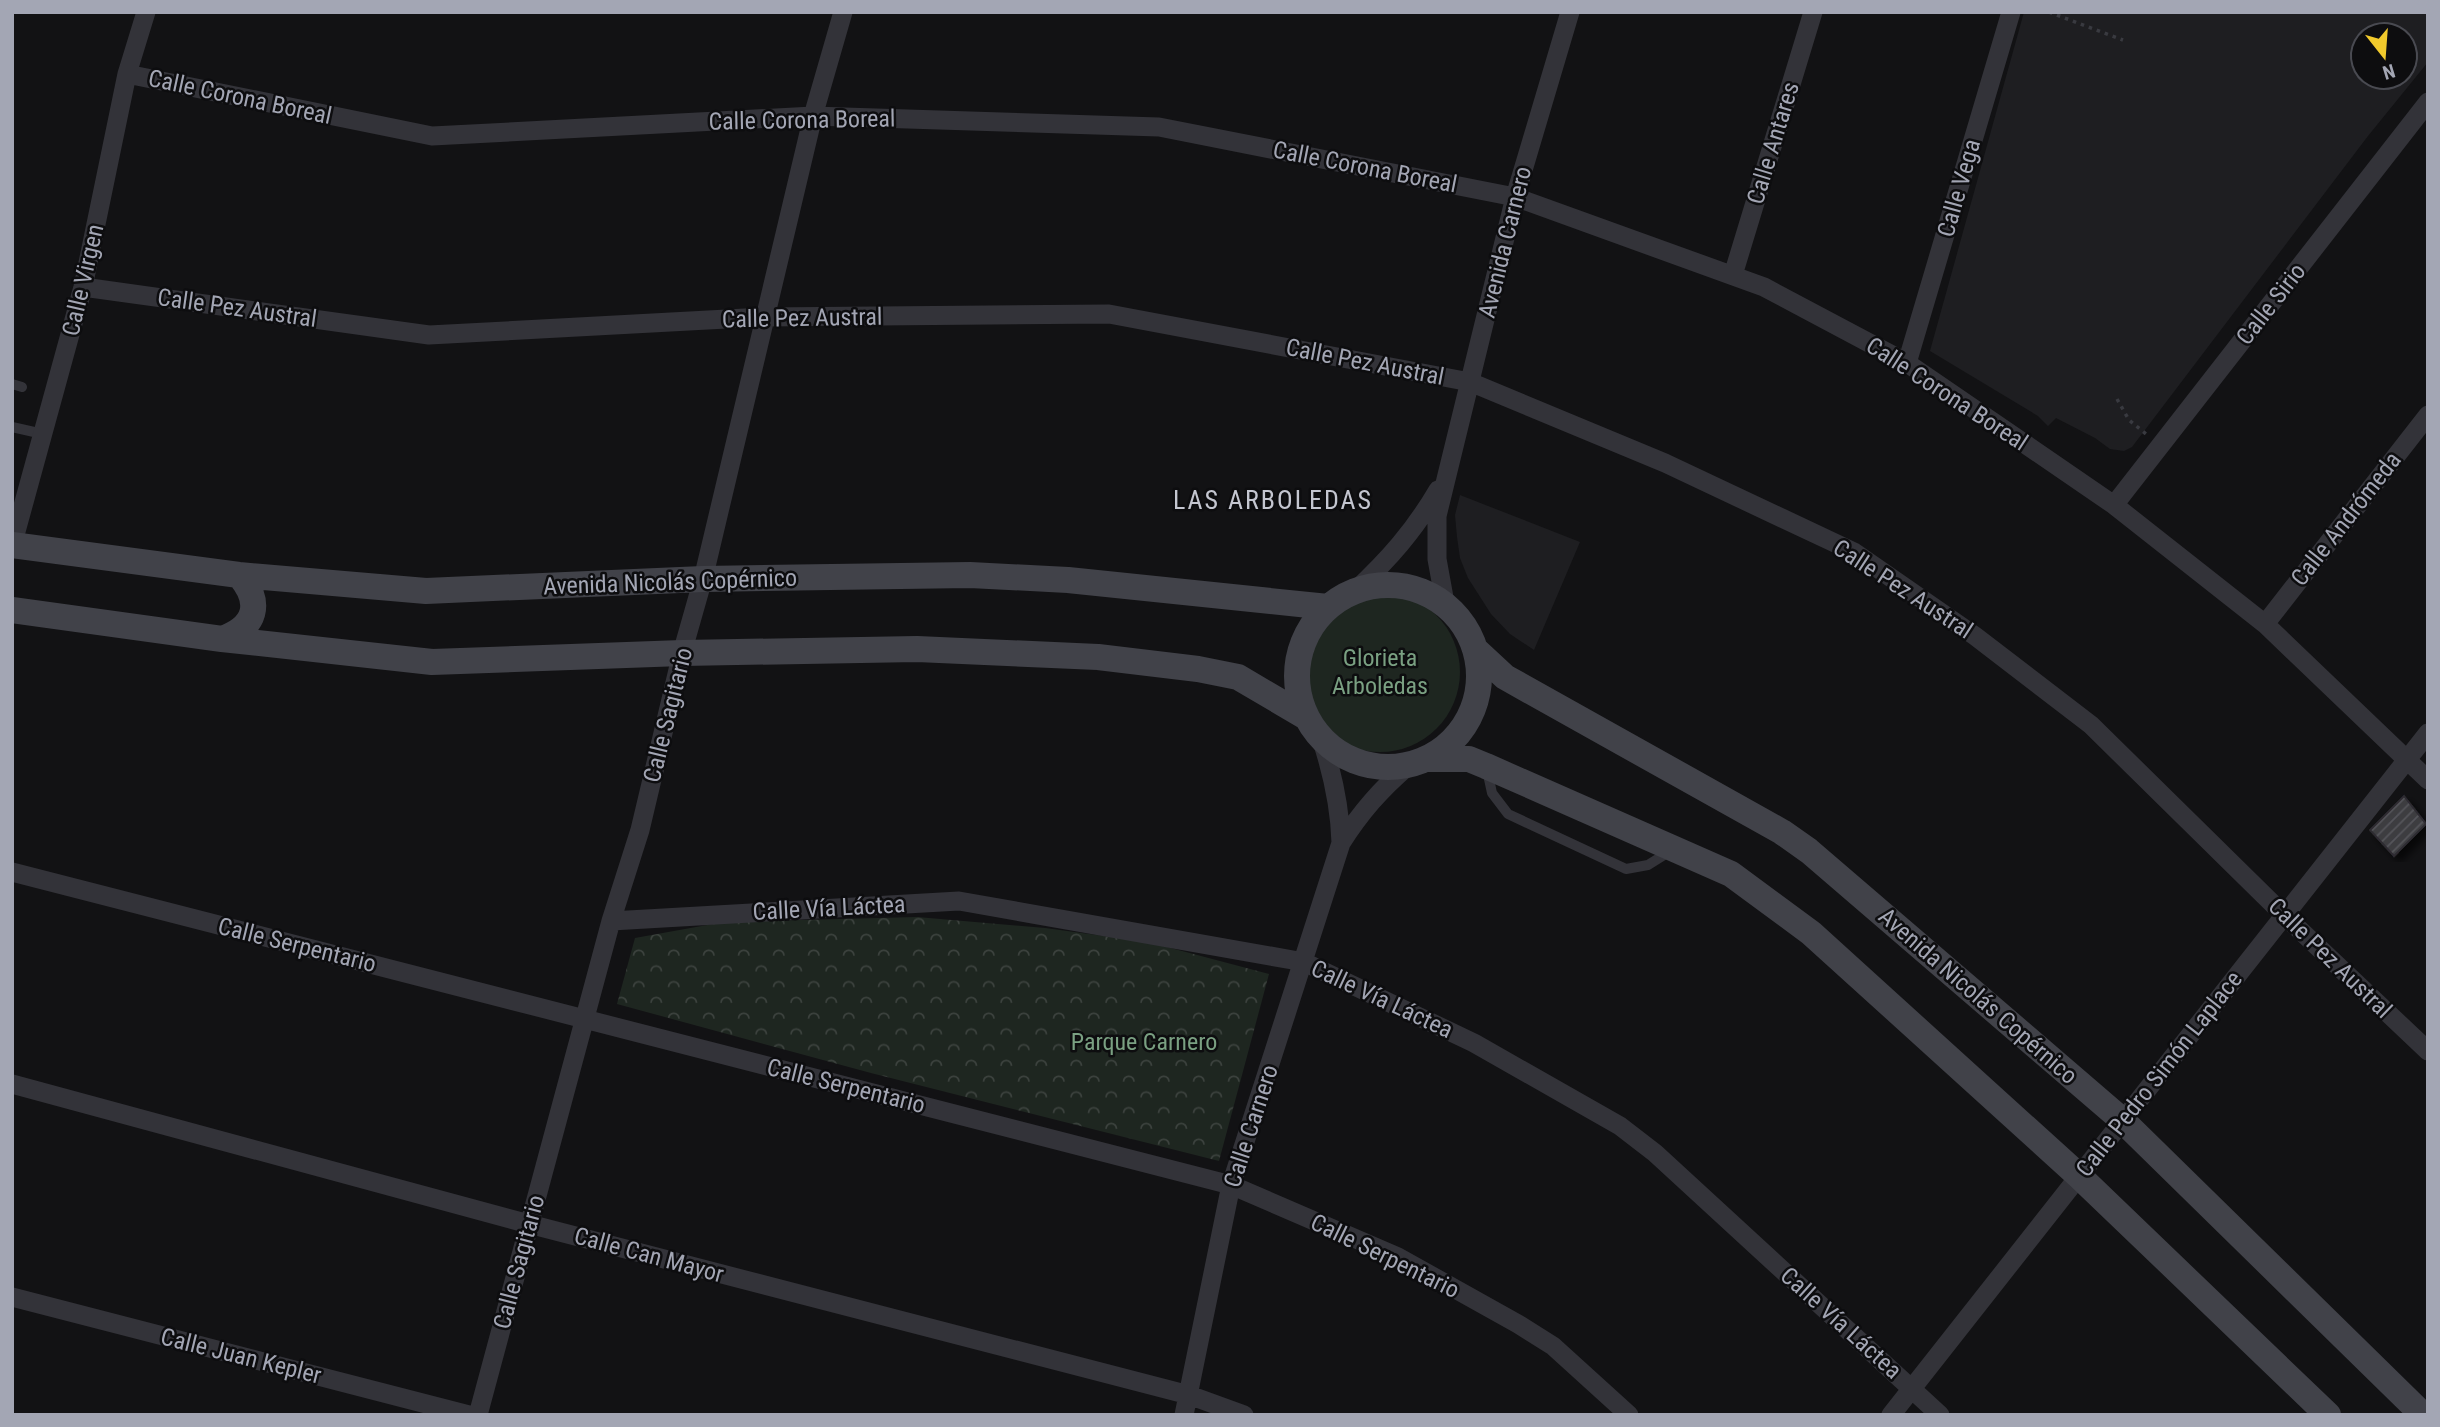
<svg xmlns="http://www.w3.org/2000/svg" width="2440" height="1427" font-family="'Roboto Condensed',sans-serif">
<defs>
<pattern id="park-crowns" width="20" height="18" patternUnits="userSpaceOnUse" patternTransform="scale(1.75)"><rect width="20" height="18" fill="#1e2620"/><path d="M2 6a3 3 0 1 1 6 0M12 15a3 3 0 1 1 6 0" fill="none" stroke="#3c423e"/></pattern>
<pattern id="building-hatch" width="6" height="6" patternUnits="userSpaceOnUse" patternTransform="scale(1.75)"><rect width="6" height="6" fill="#3c3c41"/><path d="M-1 1l2-2M0 6l6-6M5 7l2-2" fill="none" stroke="#55555a"/></pattern>
<filter id="shadow"><feDropShadow dx="6" dy="6" stdDeviation="3.5" flood-color="#0009"/></filter>
</defs>
<rect width="100%" height="100%" fill="#121214"/>
<path fill="#1e1e21" fill-rule="evenodd" d="M2024,12H2428V62L2368,136L2151,422L2132,447L2124,451L2110,449L2095,438L2056,418L2048,426L2038,416L1930,351ZM2363,35H2405V77H2363Z
M1460,495L1580,542L1534,650L1510,634L1491,614L1468,578L1460,558L1457,537L1455,515Z"/>
<path fill="url(#park-crowns)" d="M917,917L1045,928L1148,942L1269,974L1219,1161L871,1073L617,1004L635,938L724,922Z"/>
<path fill="#1e2620" d="M1300 672a80 80 0 1 1 160 0a80 80 0 1 1-160 0Z"/>
<path fill="url(#building-hatch)" stroke="#2d2c30" stroke-width="2" filter="url(#shadow)" d="M2404,796L2426,824L2394,856L2370,830Z"/>
<g fill="none" stroke-linecap="round" stroke-linejoin="round">
<path stroke="#393a40" stroke-width="3.5" stroke-dasharray="3.5 5" stroke-linecap="butt" d="M2049,12L2123,40
M2117,399L2129,420L2146,434"/>
<path stroke="#333339" stroke-width="10" d="M12,384L22,387
M12,427L43,434
M1487,770L1492,793L1508,814L1626,869L1648,865L1672,850"/>
<path stroke="#333339" stroke-width="19" d="M127,74L432,136L813,116L1159,127L1515,197L1764,287L1907,363L2114,505L2265,624L2428,780
M1733,275L1813,12
M83,287L429,335L764,317L1109,314L1470,382L1665,463L1854,552L1975,636L2091,725L2283,914L2428,1051
M1907,363L2011,12
M2114,505L2428,102
M12,546L83,287L127,74L146,12
M1355,591C1389,559 1414,531 1438,490
M1445,603L1437,559V516L1515,197L1570,12
M2265,624L2428,415
M1322,741C1333,775 1340,807 1341,843
M12,872L1231,1185L1398,1257L1518,1324L1553,1346L1629,1415
M611,921L959,901L1304,962L1474,1043L1620,1126L1655,1153L1940,1415
M12,1084L529,1224L1189,1395L1244,1415
M12,1297L469,1415
M478,1415L611,921L640,830L682,653L703,579L813,116L843,12
M1184,1415L1231,1185L1341,843C1361,812 1380,790 1408,766
M1891,1415L2428,733"/>
<path stroke="#414249" stroke-width="26" d="M12,545L239,575L426,591L703,579L970,575L1068,580L1328,607
M1297 676a91 91 0 1 1 182 0a91 91 0 1 1-182 0Z
M12,610L222,639L432,662L682,653L917,649L1098,657L1198,669L1238,677L1306,717
M222,639C256,627 263,603 239,575
M1477,651L1505,677L1782,832L1809,851L2122,1120L2423,1415
M1427,759H1469L1486,766L1731,874L1811,933L2079,1176L2328,1415"/>
</g>
<g text-anchor="middle" stroke-width="5" stroke-linejoin="round" paint-order="stroke">
<g font-size="24" fill="#a3a6b4" stroke="#0d0d0f">
<text transform="translate(240 97) rotate(12)" y="8">Calle Corona Boreal</text>
<text transform="translate(802 120) rotate(-1)" y="8">Calle Corona Boreal</text>
<text transform="translate(1773 143) rotate(-73)" y="8">Calle Antares</text>
<text transform="translate(1365 167) rotate(11)" y="8">Calle Corona Boreal</text>
<text transform="translate(1959 188) rotate(-74)" y="8">Calle Vega</text>
<text transform="translate(1505 242) rotate(-76)" y="8">Avenida Carnero</text>
<text transform="translate(83 280) rotate(-77)" y="8">Calle Virgen</text>
<text transform="translate(2271 304) rotate(-52)" y="8">Calle Sirio</text>
<text transform="translate(237 308) rotate(8)" y="8">Calle Pez Austral</text>
<text transform="translate(802 318) rotate(-1)" y="8">Calle Pez Austral</text>
<text transform="translate(1365 362) rotate(11)" y="8">Calle Pez Austral</text>
<text transform="translate(1947 394) rotate(33)" y="8">Calle Corona Boreal</text>
<text transform="translate(2346 519) rotate(-52)" y="8">Calle Andrómeda</text>
<text transform="translate(670 582) rotate(-2)" y="8">Avenida Nicolás Copérnico</text>
<text transform="translate(1903 589) rotate(33)" y="8">Calle Pez Austral</text>
<text transform="translate(668 715) rotate(-76)" y="8">Calle Sagitario</text>
<text transform="translate(829 908) rotate(-3)" y="8">Calle Vía Láctea</text>
<text transform="translate(297 945) rotate(14)" y="8">Calle Serpentario</text>
<text transform="translate(2330 958) rotate(44)" y="8">Calle Pez Austral</text>
<text transform="translate(1978 996) rotate(41)" y="8">Avenida Nicolás Copérnico</text>
<text transform="translate(1382 999) rotate(25)" y="8">Calle Vía Láctea</text>
<text transform="translate(2159 1074) rotate(-52)" y="8">Calle Pedro Simón Laplace</text>
<text transform="translate(846 1086) rotate(14)" y="8">Calle Serpentario</text>
<text transform="translate(1251 1126) rotate(-72)" y="8">Calle Carnero</text>
<text transform="translate(649 1255) rotate(15)" y="8">Calle Can Mayor</text>
<text transform="translate(1385 1256) rotate(26)" y="8">Calle Serpentario</text>
<text transform="translate(519 1262) rotate(-75)" y="8">Calle Sagitario</text>
<text transform="translate(1841 1323) rotate(42)" y="8">Calle Vía Láctea</text>
<text transform="translate(241 1356) rotate(14)" y="8">Calle Juan Kepler</text>
</g>
<g font-size="24" fill="#7aa082" stroke="#0d0d0f">
<text x="1380" y="666">Glorieta<tspan x="1380" dy="28">Arboledas</tspan></text>
<text x="1144" y="1050">Parque Carnero</text>
</g>
<g font-size="26" letter-spacing="2" fill="#c4c6d0" stroke="#0d0d0f">
<text x="1273" y="509">LAS ARBOLEDAS</text>
</g>
</g>
<rect width="2440" height="1427" fill="none" stroke="#a3a6b4" stroke-width="28"/>
<g transform="translate(2384 56) rotate(163)"><circle r="33" fill="#0d0d0f" stroke="#494a51" stroke-width="2"/>
<path d="M0-5L12 26L0 18L-12 26Z" fill="#f1ca2c"/>
<text y="-10" font-size="19" font-weight="bold" text-anchor="middle" fill="#a3a6b4">N</text>
</g>
</svg>
